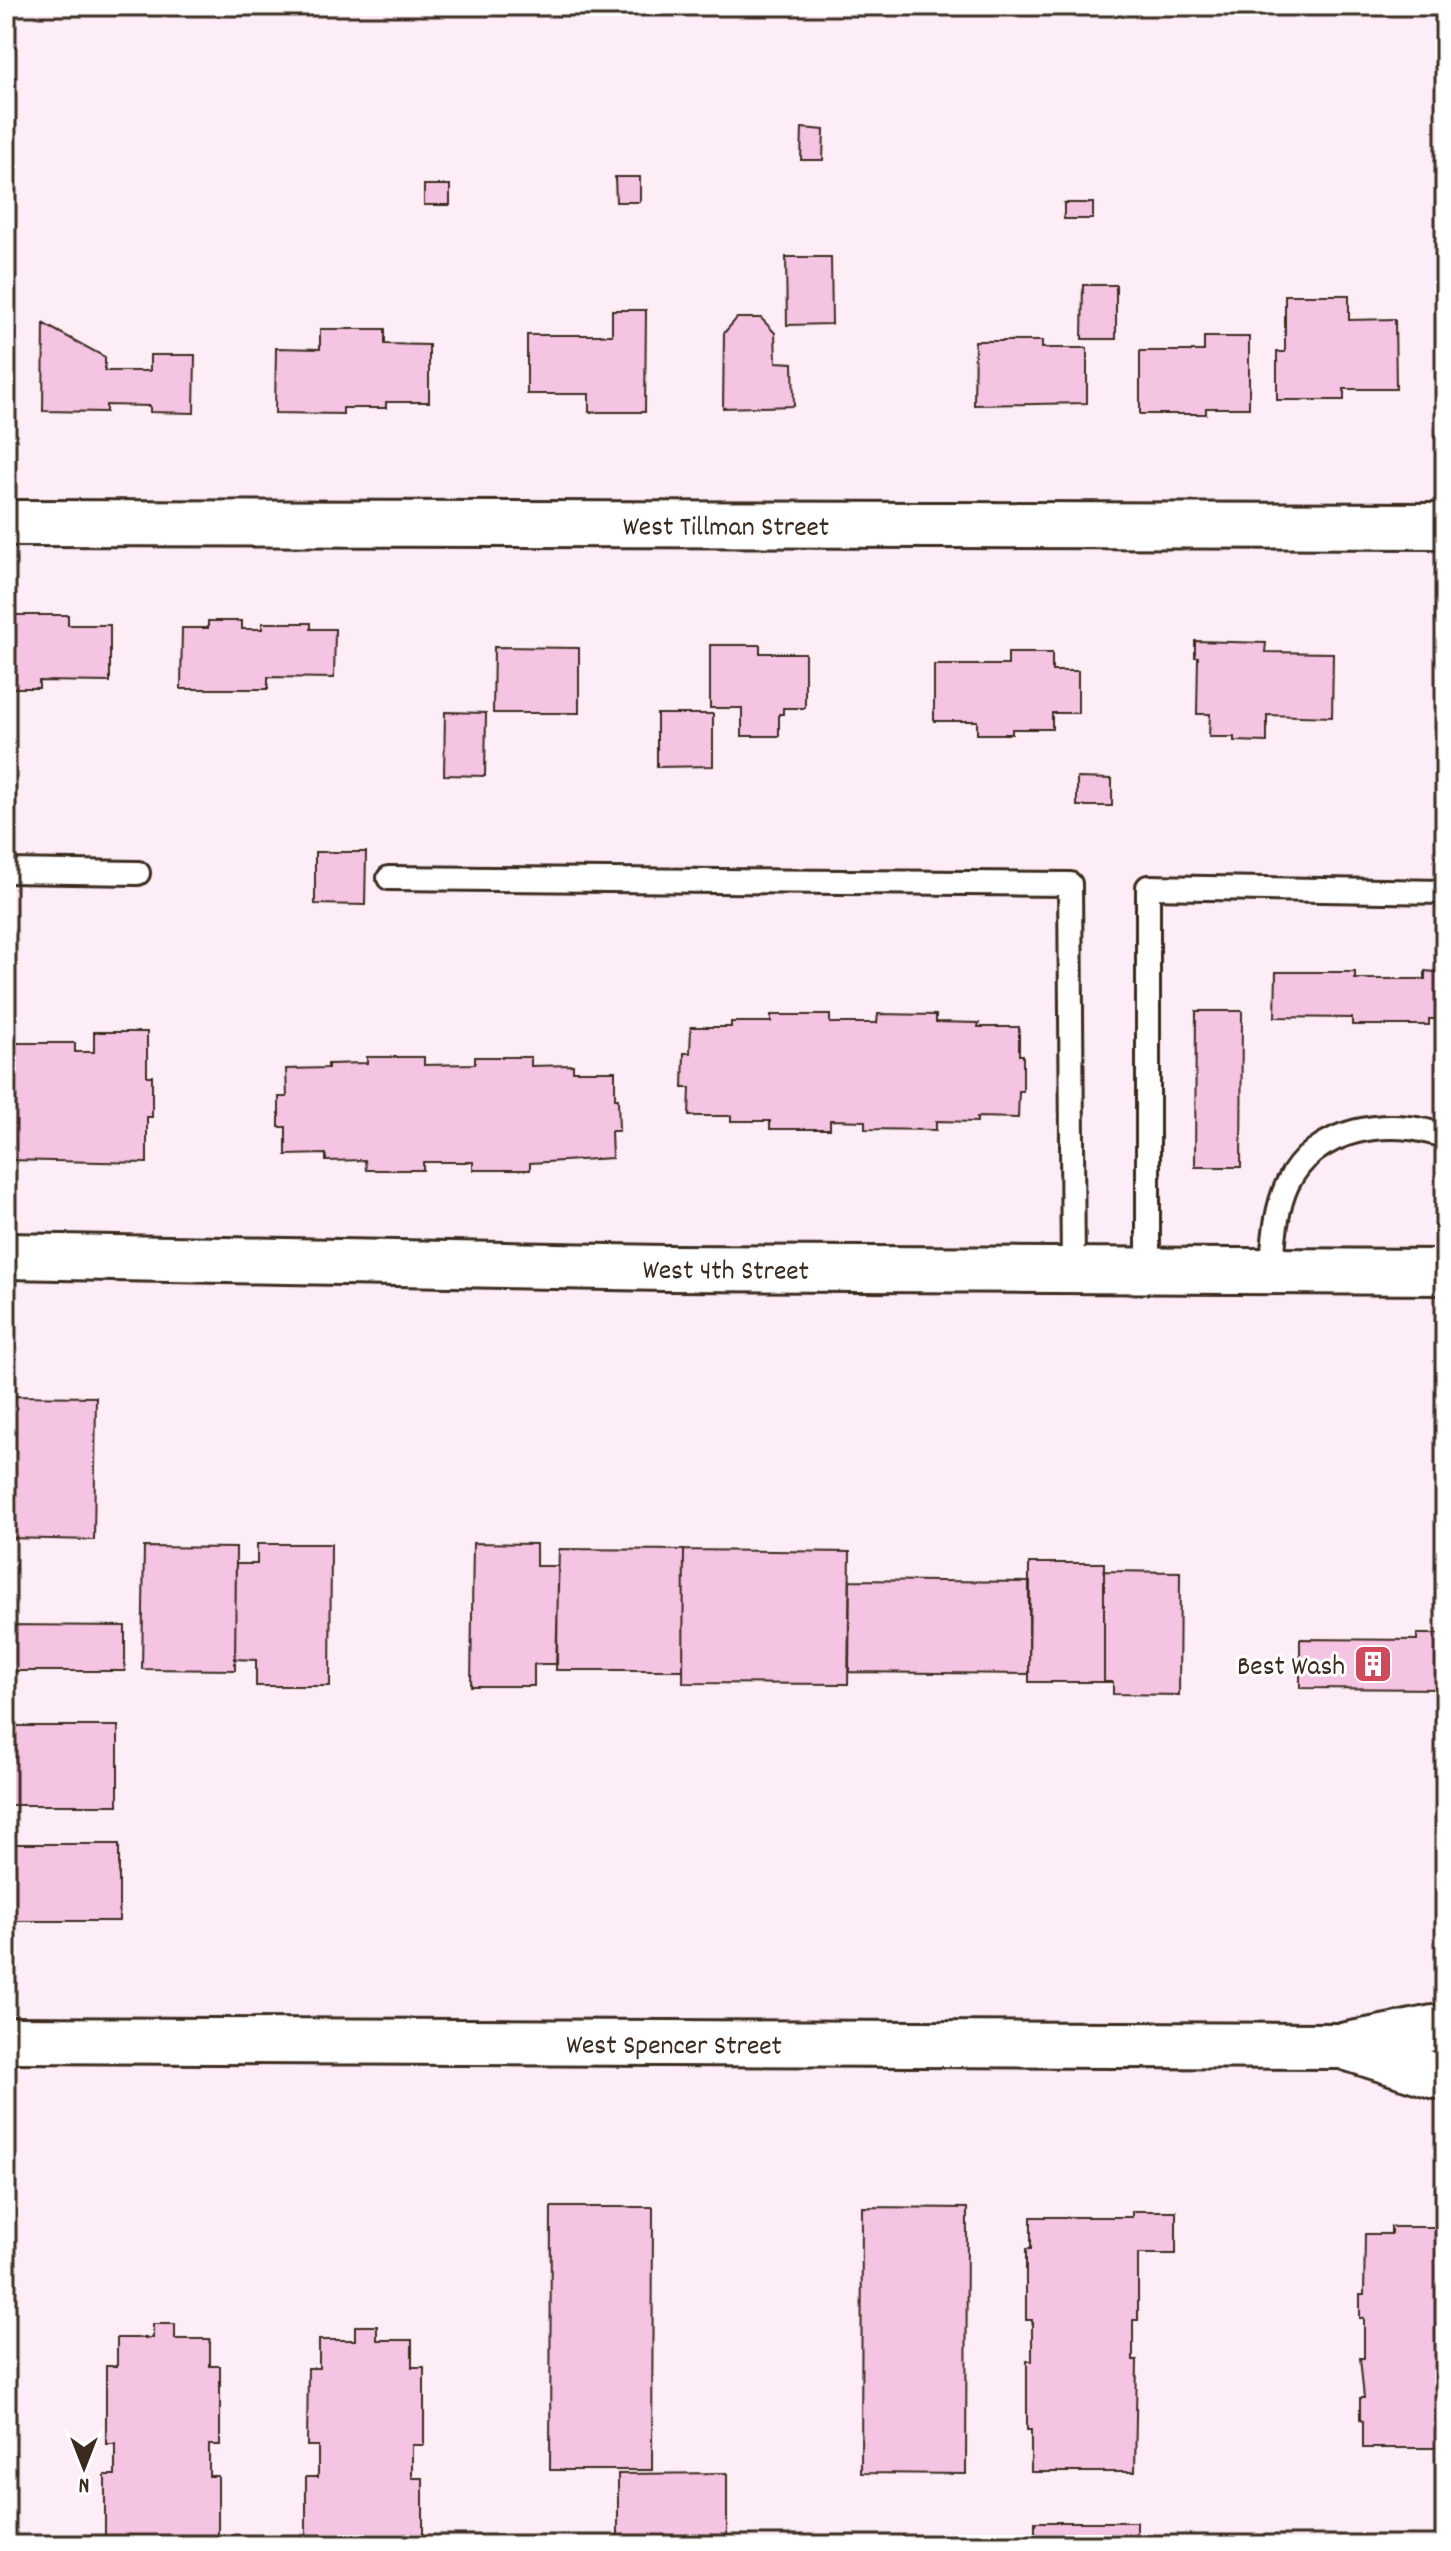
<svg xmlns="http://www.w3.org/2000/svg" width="1451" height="2551" font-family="Dekko,sans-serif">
<rect width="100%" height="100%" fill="#fcedf7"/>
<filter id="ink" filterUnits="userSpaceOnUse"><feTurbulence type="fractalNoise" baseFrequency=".0125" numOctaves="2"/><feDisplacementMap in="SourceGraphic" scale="16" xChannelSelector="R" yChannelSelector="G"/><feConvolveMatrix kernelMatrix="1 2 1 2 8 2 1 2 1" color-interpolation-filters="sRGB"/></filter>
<g filter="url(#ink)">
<path fill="#f6c4e3" stroke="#3b2a1e" stroke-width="2" d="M802,128L824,130L823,160H801Z
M615,177H640V202H616Z
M424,185H450V205H424Z
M1064,203H1093V219H1064Z
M786,257H831L832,324L787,325Z
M1083,285H1116V339H1082Z
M1285,295H1349V320L1395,319L1396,389H1344V400H1277V352H1285Z
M612,310H646L645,412H589V394H527V335H612Z
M1437,314H1445V333H1437Z
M737,318H761L775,333L776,362L793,363L794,406L723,408L724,333Z
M44,324L105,357V371H150V355H195L194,413L150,412V406L106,405V412L43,411Z
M320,329H385V344L429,345V402H386V408H343V414L275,413L276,348L320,349Z
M1204,337H1249V408H1206V414H1140V351H1204Z
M975,341H1042V348H1087V403L974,405Z
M6,615H68V625H110V682L39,681V688H6Z
M208,621H242V629H262V623H311V629H335L334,678L268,677V689H181L182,628H208Z
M1195,641L1266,643L1265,652L1333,653L1332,717L1267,715V742L1234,741V737H1209L1210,714H1197L1198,657H1195Z
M710,645H760V653H805V708H783V714H779V736H742V708H710Z
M494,647L579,648V713H493Z
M1008,653H1052V671H1078V713H1052V729H1012V734H977V721H934V665H1008Z
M445,712L486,713L485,776L444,775Z
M657,714H713V766L657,767Z
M1077,778L1112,779V806H1077Z
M315,852H366L365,905L315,904Z
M1425,971L1445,973V1019H1429V1025H1352V1018L1275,1017L1276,972H1355V979H1425Z
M1196,1011H1242L1241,1167H1195Z
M878,1014L936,1015V1022L979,1023L978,1027H1019V1055H1023V1091H1019L1018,1118L977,1117V1122L936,1121V1130L865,1129V1121L830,1120V1129H770V1121H731V1116H689L690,1088H683L684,1053H690L691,1027H731V1022H771V1015H830V1023H877Z
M94,1032H147V1076H152V1117H147V1163L6,1160V1043H75V1052H94Z
M367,1057H424V1065L475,1064V1057H531V1066L573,1065V1071H615V1099H618L619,1131H611L612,1158L530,1163V1170H473V1162H423V1170H366L365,1160L326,1161V1154L286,1155V1127H279V1097H287L286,1069L328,1068V1064L367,1063Z
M6,1396L96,1397L94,1540L6,1538Z
M473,1543L536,1544V1566H558L557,1664H534V1686H471Z
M257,1544H331L330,1686H256V1660L235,1659L236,1564H257Z
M144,1547L236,1548L235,1670L142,1669Z
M559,1549L684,1550L683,1670H556Z
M684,1550L850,1552L848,1684L683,1683Z
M1029,1563H1104V1682H1029Z
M1104,1571L1180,1572L1179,1695L1113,1694V1682H1104Z
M850,1580L1030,1582L1029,1674L849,1672Z
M6,1625L125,1626V1671H6Z
M1417,1634H1445V1689L1300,1688V1639L1417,1640Z
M6,1726H118V1805H6Z
M6,1844H119V1921H6Z
M551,2207H653L652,2470H550Z
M862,2207L967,2208L966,2474L861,2473Z
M1132,2211H1176V2254H1138V2320H1133V2360H1137L1135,2472H1031V2430H1027V2361H1032V2320H1026V2249H1031V2217H1132Z
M1391,2227H1442V2233H1445V2448H1363V2421L1360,2420V2398H1364L1360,2358H1364V2318H1360V2295H1364L1365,2234H1391Z
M153,2324H175V2339H210V2366H220V2445H209V2476H218V2545H105V2475H115V2444H106V2366H117V2338H153Z
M355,2326H377V2340H412V2367H424V2445H412V2478H423V2545H306V2477H318V2446H307L308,2368H319V2340H355Z
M727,2473V2545H618V2474Z
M1035,2522H1137V2545H1035Z"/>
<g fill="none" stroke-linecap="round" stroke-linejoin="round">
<g stroke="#3b2a1e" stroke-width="28">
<path id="lane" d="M6,871L138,873
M389,878L1070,884L1073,1270
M1148,1270V887L1445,892
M1271,1271C1274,1243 1275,1211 1287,1185C1313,1128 1391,1115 1445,1137"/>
</g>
<g stroke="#3b2a1e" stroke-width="50">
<g id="street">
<path id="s1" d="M6,523L1445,526"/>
<path id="s2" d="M6,1256L665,1268L1445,1272"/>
</g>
</g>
<g stroke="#3b2a1e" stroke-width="50">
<g id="secondary">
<path id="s3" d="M6,2040L1342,2046L1433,2028H1445"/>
<path d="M1348,2048L1436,2076H1445"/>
</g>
</g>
<use href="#lane" stroke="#fff" stroke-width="22"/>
<use href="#street" stroke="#fff" stroke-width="44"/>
<use href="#secondary" stroke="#fff" stroke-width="44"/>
</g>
</g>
<defs>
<g id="building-square" transform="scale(2)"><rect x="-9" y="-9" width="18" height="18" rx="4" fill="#d1495b" stroke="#fff"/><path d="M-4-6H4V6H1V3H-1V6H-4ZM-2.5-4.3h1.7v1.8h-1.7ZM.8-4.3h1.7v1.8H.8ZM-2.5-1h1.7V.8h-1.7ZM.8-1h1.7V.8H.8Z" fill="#fff"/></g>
</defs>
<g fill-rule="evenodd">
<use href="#building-square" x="1373" y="1664"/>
</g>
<g text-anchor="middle" stroke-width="6" stroke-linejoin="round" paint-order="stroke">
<g font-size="28" fill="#3b2a1e" stroke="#fff">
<text dy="10" stroke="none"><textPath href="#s1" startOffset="720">West Tillman Street</textPath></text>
<text dy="10" stroke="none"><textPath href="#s2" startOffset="720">West 4th Street</textPath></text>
<text dy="10" stroke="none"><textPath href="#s3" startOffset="668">West Spencer Street</textPath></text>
</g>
<g font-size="28" fill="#3b2a1e" stroke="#fff" text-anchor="end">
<text x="1345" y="1674">Best Wash</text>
</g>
</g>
<rect width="1451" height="2551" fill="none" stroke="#fff" stroke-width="32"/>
<rect x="16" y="16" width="1419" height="2519" fill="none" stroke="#3b2a1e" stroke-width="3" filter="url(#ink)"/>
<g transform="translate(84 2467) rotate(180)" stroke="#ffffff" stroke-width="6" paint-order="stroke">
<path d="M0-6L14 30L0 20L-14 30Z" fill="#3b2a1e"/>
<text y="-12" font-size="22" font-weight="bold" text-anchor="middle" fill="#3b2a1e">N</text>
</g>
</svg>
